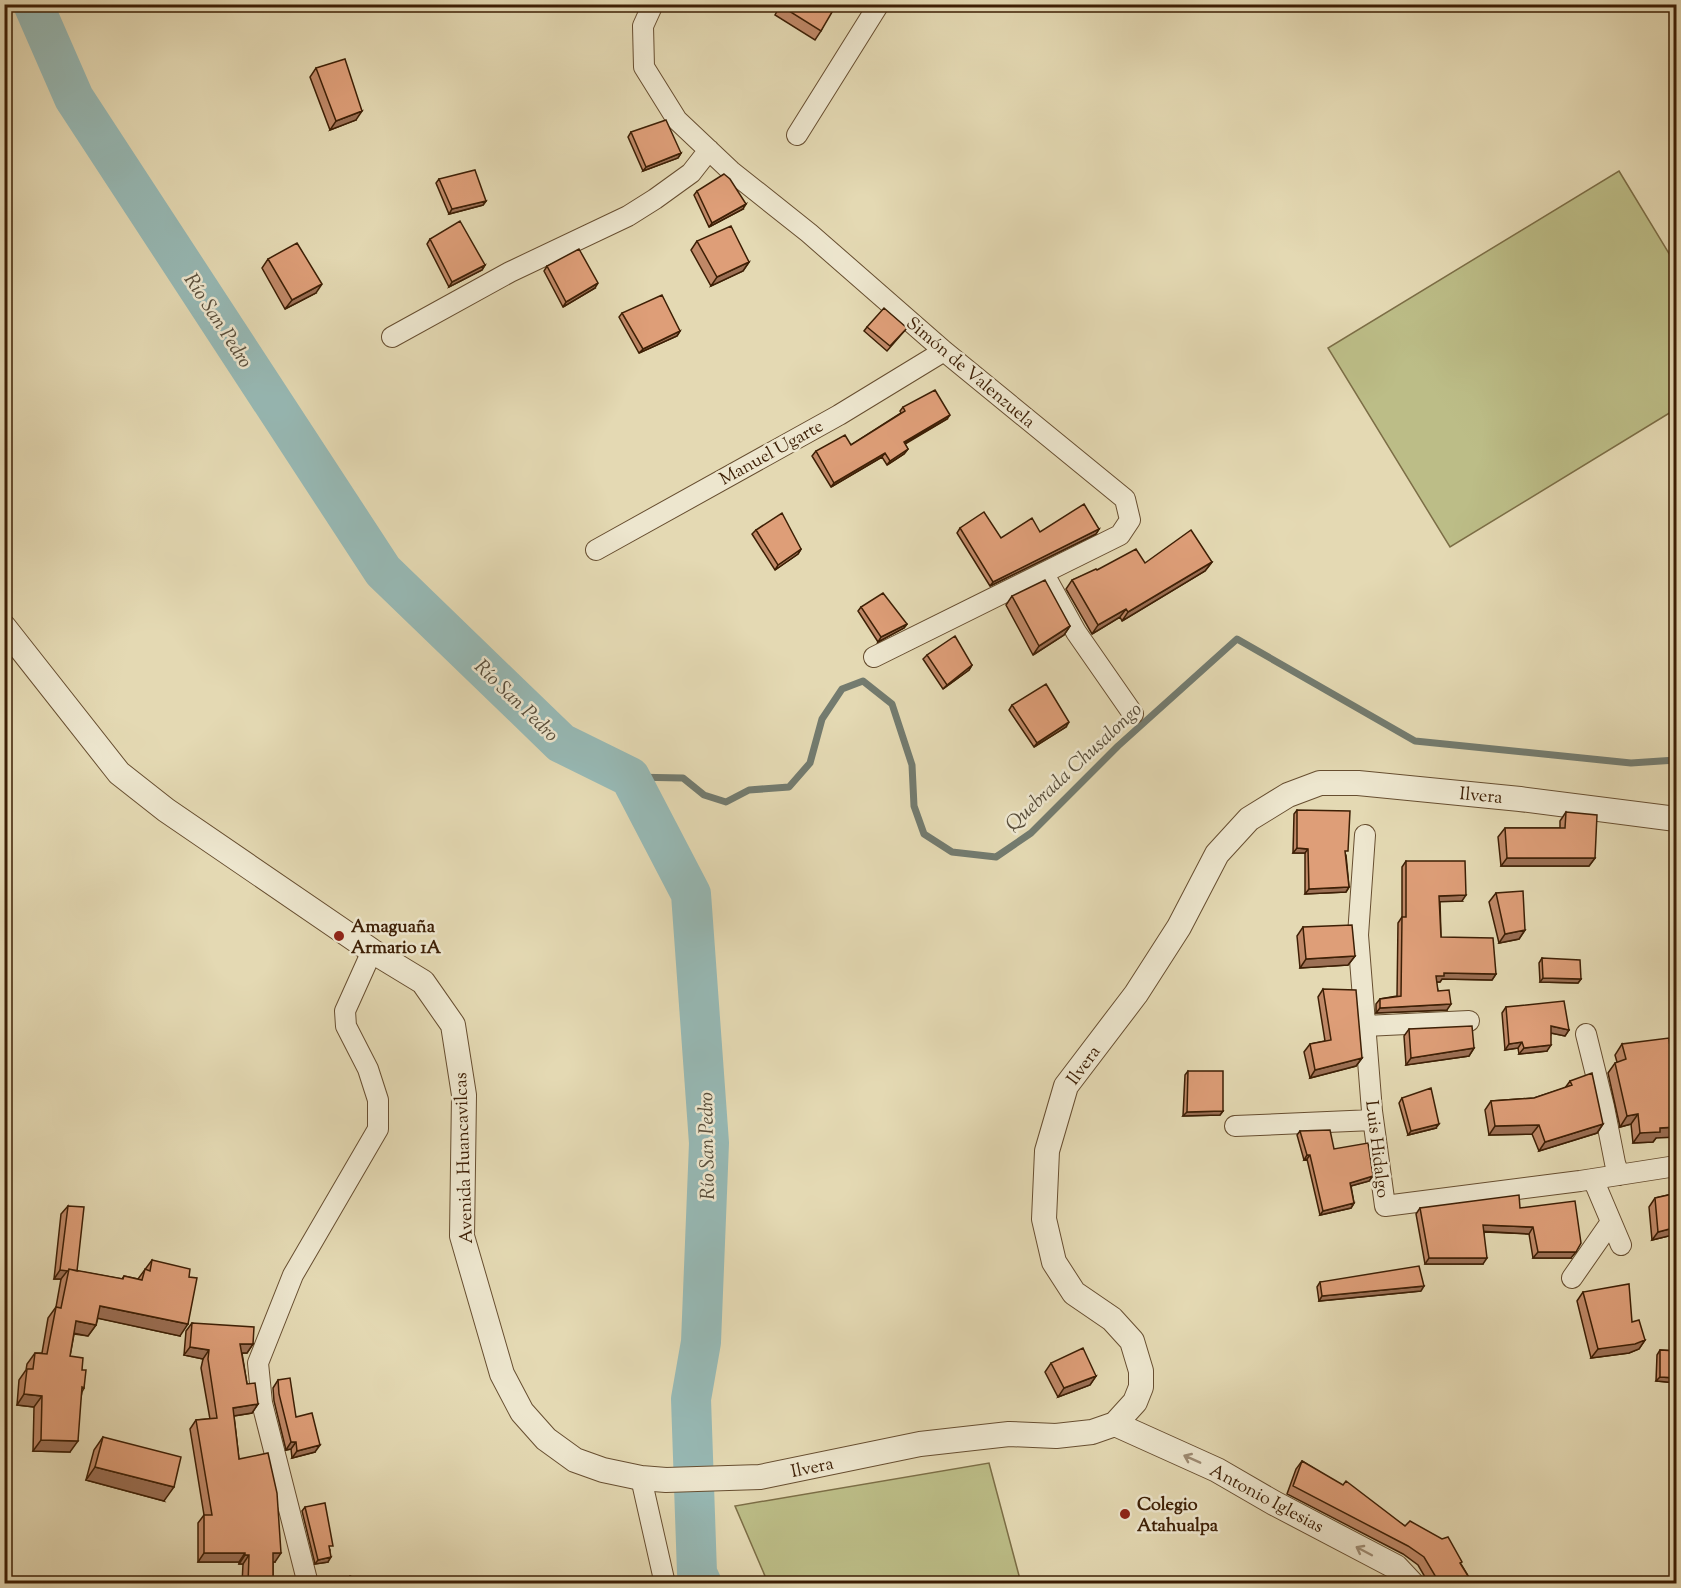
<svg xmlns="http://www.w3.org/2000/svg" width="1681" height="1588" font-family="'Sorts Mill Goudy',serif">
<rect width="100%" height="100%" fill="#e4d9b3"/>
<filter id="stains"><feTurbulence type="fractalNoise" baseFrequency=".00333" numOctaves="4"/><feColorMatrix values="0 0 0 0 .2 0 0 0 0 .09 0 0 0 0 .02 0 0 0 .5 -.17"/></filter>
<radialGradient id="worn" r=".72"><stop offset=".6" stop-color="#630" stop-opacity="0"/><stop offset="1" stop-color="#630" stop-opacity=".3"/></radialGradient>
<path fill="#bcbd87" stroke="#7c6e46" stroke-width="1.5" d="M1619,171L1676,265V409L1450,547L1328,348Z
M989,1463L1021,1583H768L735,1506Z"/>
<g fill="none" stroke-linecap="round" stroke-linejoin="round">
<path stroke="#737b6f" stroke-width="7" d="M630,777L683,778L704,795L726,802L749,790L789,787L810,763L822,719L842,689L863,681L892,704L912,765L914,806L924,834L952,852L996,857L1031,833L1118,746L1237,639L1415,741L1631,763L1676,760"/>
<path stroke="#97b9b5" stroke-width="40" d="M33,4L74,98L383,571L561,743L630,777L691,894L709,1143L701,1342L691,1399L697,1573L702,1584"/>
<g stroke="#674e30" stroke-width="22">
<path id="minor" d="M653,4L643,26L644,67L677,120L731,171L809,233L944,351L1125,499L1130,520L1120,535L874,657
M797,135L879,4
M392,337L510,272L628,216L655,199L691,173L709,150
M596,550L839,415L944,351
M1044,574L1076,632L1133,714
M1365,835L1358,935L1372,1111L1385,1206L1580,1181L1676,1166
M1365,1026L1469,1021
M1586,1034L1604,1107L1615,1163L1619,1175
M1235,1126L1373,1120
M1593,1179L1621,1245
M1572,1278L1611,1222
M641,1478L665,1584
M308,1584L262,1403L258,1363L293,1275L378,1129V1100L368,1069L346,1026L345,1011L372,951"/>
</g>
<g stroke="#674e30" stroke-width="26">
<path id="tertiary" d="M4,627L119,773L166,810L372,951L423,982L453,1025L464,1095L462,1236L502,1374L522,1412L546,1439L575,1460L603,1470L641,1478L666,1480L760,1477L920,1444L1009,1434L1056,1436L1092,1432L1115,1424L1135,1402L1141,1387V1371L1132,1341L1112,1319L1074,1293L1054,1262L1044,1219L1047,1151L1066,1086L1136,994L1179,927L1217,854L1249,819L1288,795L1320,783H1358L1520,799L1676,819
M1115,1424L1217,1470L1274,1503L1396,1567L1412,1584"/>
</g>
<use href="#minor" stroke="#ede6ce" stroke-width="20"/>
<use href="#tertiary" stroke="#ede6ce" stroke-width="24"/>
</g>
<path fill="#bf8867" stroke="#3d1f05" stroke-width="1.5" d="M781,4H833L821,31L815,40L775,15Z
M316,68L356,120L330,130L310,77Z
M631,132L681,153L678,158L643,171L628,137Z
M439,179L486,201L483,205L449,214L436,183Z
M697,191L743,209L709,227L694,195Z
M430,239L485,265L482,270L449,287L427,244Z
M697,241L749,262L743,271L711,286L691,250Z
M268,259L316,293L285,309L262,268Z
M547,266L595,288L563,307L544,271Z
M622,313L680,331L677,336L639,353L619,317Z
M867,327L907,328L887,351L864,331Z
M903,407L947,419L905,444L908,449L904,454L887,465L882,457L831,487L812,456L816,451L851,445L901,413L900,411Z
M960,528L1001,538L1040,532L1099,529L1096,534L990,586L957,533Z
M756,530L801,549L798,554L775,570L752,534Z
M1212,562L1205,571L1122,621L1120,617L1092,634L1066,589L1072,580L1097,570L1145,563Z
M1012,596L1070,626L1064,635L1033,655L1006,605Z
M861,607L907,624L904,628L878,642L858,611Z
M927,655L972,665L969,670L943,689L923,659Z
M1012,705L1066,727L1034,747L1009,710Z
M1297,810L1346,855L1349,887L1346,892L1305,894V853H1293L1294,814Z
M1566,812L1595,858L1589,866H1501L1498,837L1505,828H1560V821Z
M1406,861L1462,901H1440L1441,937L1496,974L1492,980L1442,979L1440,982H1436L1438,991L1447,1010L1376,1013V1004L1380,999L1397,996L1398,923L1402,917V867Z
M1496,893L1525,930L1519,939L1499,943L1489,902Z
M1303,927L1355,956L1348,965L1300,968L1297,936Z
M1542,958L1581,979L1578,983L1540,982L1539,963Z
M1323,989L1362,1058L1356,1066L1310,1078L1304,1052L1310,1044L1325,1041L1318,997Z
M1506,1007L1569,1030L1565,1036L1551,1033L1547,1051L1519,1054L1518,1048L1505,1050L1502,1013Z
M1409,1029L1474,1048L1469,1056L1406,1065L1404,1036Z
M1622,1044L1656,1138L1653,1142L1633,1143L1631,1124L1620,1127L1608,1073L1615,1063L1617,1062L1615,1055Z
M1188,1071L1223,1111L1220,1115L1183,1116L1185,1075Z
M1570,1081L1603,1124L1597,1133L1539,1151L1532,1134L1489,1135L1485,1110L1491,1101L1534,1098L1565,1088Z
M1402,1098L1436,1128L1408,1135L1399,1103Z
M1300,1131L1334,1149L1369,1181L1351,1186L1354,1203L1351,1208L1320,1215L1307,1159L1304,1160L1297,1135Z
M1677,1193V1234L1652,1240L1649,1207L1655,1198Z
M68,1206L77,1271L122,1279L124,1276L138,1279L152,1260L180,1336L98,1318L96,1325L88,1336L74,1334L70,1356L82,1370L84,1388L82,1392L70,1452L33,1451L34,1407L17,1405L19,1380L26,1370L27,1364L35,1353H42L48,1318L56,1307L61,1279H54L61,1214Z
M1420,1208H1520L1571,1258H1533L1529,1234L1484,1232L1483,1264H1425L1416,1214Z
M1320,1282L1421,1291L1319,1301L1317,1287Z
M1583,1292L1632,1322L1645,1340L1639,1349L1629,1353L1591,1358L1577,1301Z
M192,1323L253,1344L247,1353H242L247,1384L258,1404L252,1413L234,1416L239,1459L275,1562H273V1584H242L243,1564H239V1562H198V1523L204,1515L190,1429L196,1420L210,1419L201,1368L203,1359L184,1355L186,1331Z
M1660,1350L1677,1351V1383L1656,1381L1657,1355Z
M1051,1363L1096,1376L1090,1385L1058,1397L1045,1372Z
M278,1380L296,1417L315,1452L292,1458L291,1449L286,1450L274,1401L273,1388Z
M103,1437L164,1501L86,1480L94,1450Z
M1302,1461L1405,1526L1461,1564L1473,1584H1429L1418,1565L1403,1554L1287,1494L1296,1469Z
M305,1507L330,1550L328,1562L315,1564L302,1511Z"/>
<path fill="#9b6f54" stroke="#3d1f05" stroke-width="1.5" d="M362,111L356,120L330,130L336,121Z
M681,153L678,158L643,171L646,167Z
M486,201L483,205L449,214L452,209Z
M746,204L743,209L709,227L712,223Z
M749,262L743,271L711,286L717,277Z
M485,265L482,270L449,287L452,282Z
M598,283L595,288L563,307L566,302Z
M322,284L316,293L285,309L292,300Z
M680,331L677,336L639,353L643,349Z
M950,415L947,419L900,446L904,442Z
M908,449L904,454L887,465L890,461Z
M885,453L882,457L831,487L834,483Z
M1099,529L1096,534L990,586L993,582Z
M801,549L798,554L775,570L778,565Z
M1212,562L1205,571L1122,621L1128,612Z
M1126,609L1120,617L1092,634L1098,625Z
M907,624L904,628L878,642L881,637Z
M1070,626L1064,635L1033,655L1039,646Z
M972,665L969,670L943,689L947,685Z
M1069,722L1066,727L1034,747L1037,743Z
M1297,848L1308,849L1305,853H1293Z
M1507,858H1595L1589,866H1501Z
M1349,887L1346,892L1305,894L1309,889Z
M1466,895L1462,901L1435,902L1439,896Z
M1525,930L1519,939L1499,943L1505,934Z
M1355,956L1348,965L1300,968L1306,959Z
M1444,973L1496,974L1492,980L1442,979L1440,982H1432L1436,976Z
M1543,978L1581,979L1578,983L1540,982Z
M1451,1004L1447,1010L1376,1013L1380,1008Z
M1551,1026L1569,1030L1565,1036L1546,1032Z
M1522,1042L1518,1048L1505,1050L1509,1044Z
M1551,1045L1547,1051L1519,1054L1524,1048Z
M1474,1048L1469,1056L1406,1065L1411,1058Z
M1362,1058L1356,1066L1310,1078L1315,1070Z
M1223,1111L1220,1115L1183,1116L1187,1112Z
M1638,1114L1631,1124L1620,1127L1627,1116Z
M1439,1124L1436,1128L1408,1135L1411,1131Z
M1603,1124L1597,1133L1539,1151L1545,1142Z
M1539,1125L1532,1134L1489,1135L1495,1126Z
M1677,1127V1137L1656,1138L1653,1142L1633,1143L1640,1133L1660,1128Z
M1307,1155H1310L1307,1159L1304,1160Z
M1373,1176L1369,1181L1347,1187L1350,1183Z
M1354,1203L1351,1208L1320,1215L1323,1211Z
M1483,1225L1533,1227L1529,1234L1478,1231Z
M1677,1227V1234L1652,1240L1658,1232Z
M1538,1252H1576L1571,1258H1533Z
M1429,1258H1487L1483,1264H1425Z
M60,1270H68L61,1279H54Z
M1424,1286L1421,1291L1319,1301L1322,1296Z
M100,1306L188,1324L180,1336L92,1317Z
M76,1321L96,1325L88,1336L68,1332Z
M1645,1340L1639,1349L1629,1353L1591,1358L1598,1349Z
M240,1344H253L247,1353H234Z
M190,1347L209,1350L203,1359L184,1355Z
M1096,1376L1090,1385L1058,1397L1064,1388Z
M1660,1377L1677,1378V1383L1656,1381Z
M24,1394L42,1396L34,1407L17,1405Z
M258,1404L252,1413L227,1417L233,1408Z
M41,1440L78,1441L70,1452L33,1451Z
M291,1442H296L291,1449L286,1450Z
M320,1445L315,1452L292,1458L297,1451Z
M95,1467L174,1487L164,1501L86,1480Z
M204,1553H245L239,1562H198Z
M273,1553H281L275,1562H267Z
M245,1555H249L243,1564H239Z
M331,1557L328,1562L315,1564L318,1560Z"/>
<path fill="#de9e78" stroke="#3d1f05" stroke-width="1.5" d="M782,4H833L835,7L821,31L781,6Z
M345,59L362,111L336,121L316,68Z
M666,120L681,153L646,167L631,132Z
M475,170L486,201L452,209L439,179Z
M724,174L730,179L746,204L712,223L697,191Z
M460,221L485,265L452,282L430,239Z
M731,226L749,262L717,277L697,241Z
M297,243L322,284L292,300L268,259Z
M579,249L598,283L566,302L547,266Z
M662,295L680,331L643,349L622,313Z
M884,308L907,328L890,346L867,327Z
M935,390L950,415L904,442L908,449L890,461L885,453L834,483L816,451L845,435L851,445L905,411L903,407Z
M1084,504L1099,529L993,582L960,528L984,512L1001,538L1032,518L1040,532Z
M782,513L801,549L778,565L756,530Z
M1191,530L1212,562L1128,612L1126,609L1098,625L1072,580L1096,569L1097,570L1136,549L1145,563Z
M1045,580L1070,626L1039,646L1012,596Z
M883,593L907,624L881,637L861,607Z
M955,636L972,665L947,685L927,655Z
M1046,684L1069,722L1037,743L1012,705Z
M1297,810L1350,811L1348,851H1345L1349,887L1309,889L1308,849L1297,848Z
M1566,812L1597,815L1595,858H1507L1505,828H1565Z
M1406,861H1465L1466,895L1439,896L1441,937L1493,938L1496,974L1444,973V976H1436L1438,991L1449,990L1451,1004L1380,1008V999L1401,996L1402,917H1406Z
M1523,891L1525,930L1505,934L1496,893Z
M1352,925L1355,956L1306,959L1303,927Z
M1542,958L1580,960L1581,979L1543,978Z
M1323,989L1356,990L1362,1058L1315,1070L1310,1044L1331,1040Z
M1564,1001L1569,1030L1551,1026V1045L1524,1048L1522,1042L1509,1044L1506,1007Z
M1472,1026L1474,1048L1411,1058L1409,1029Z
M1669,1038L1675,1092H1677V1127L1660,1128V1132L1640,1133L1638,1114L1627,1116L1615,1063L1626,1059L1622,1044Z
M1188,1071H1223V1111L1187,1112Z
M1592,1073L1603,1124L1545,1142L1539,1125L1495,1126L1491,1101L1534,1098L1572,1085L1570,1081Z
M1431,1088L1439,1124L1411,1131L1402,1098Z
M1330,1130L1334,1149L1368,1143L1373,1176L1350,1183L1354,1203L1323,1211L1310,1155H1307L1300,1131Z
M1677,1193V1227L1658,1232L1655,1198Z
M1519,1195L1520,1208L1575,1201L1581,1243L1576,1252H1538L1533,1227L1483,1225L1487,1258H1429L1420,1208Z
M68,1206L84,1207L77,1271L69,1269L68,1271L60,1270Z
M152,1260L190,1269L189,1277L197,1278L188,1324L100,1306L96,1325L76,1321L70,1356L83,1358L82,1370H86L84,1388L82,1387L78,1441L41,1440L42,1396L24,1394L27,1369H33L35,1353L47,1354L56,1307L61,1308L69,1269L123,1279L124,1276L142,1280L145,1269L150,1271Z
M1419,1266L1424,1286L1322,1296L1320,1282Z
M1629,1284L1632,1322L1639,1320L1645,1340L1635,1344L1598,1349L1583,1292Z
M192,1323L254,1327L253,1344H240L247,1384L255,1383L258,1404L233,1408L239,1459L268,1453L277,1493L281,1553H273V1584H248L249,1555H245V1553H204V1515H212L196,1420L217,1418L208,1359L209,1350L190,1347Z
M1083,1348L1096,1376L1064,1388L1051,1363Z
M1660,1350L1677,1351V1378L1660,1377Z
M290,1378L296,1417L312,1413L320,1445L297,1451L296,1442H291L279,1394L278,1380Z
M103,1437L181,1457L174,1487L95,1467Z
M1302,1461L1343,1485L1346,1481L1405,1526L1410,1521L1442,1539L1448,1537L1462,1562L1460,1563L1473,1584H1440L1424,1557L1408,1546L1293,1486Z
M325,1503L333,1546H329L331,1557L318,1560L305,1507Z
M350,1576L367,1584H347Z"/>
<defs><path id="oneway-shaft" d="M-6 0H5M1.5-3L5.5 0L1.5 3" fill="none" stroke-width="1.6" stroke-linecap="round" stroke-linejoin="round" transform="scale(1.5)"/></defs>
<g stroke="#9e8c74">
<use href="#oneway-shaft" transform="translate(1192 1459) rotate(-156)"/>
<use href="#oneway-shaft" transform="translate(1364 1551) rotate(-152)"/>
</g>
<g fill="#8f2418" stroke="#ede6ce" stroke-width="2">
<circle cx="339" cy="936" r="6"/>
<circle cx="1125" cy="1514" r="6"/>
</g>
<g text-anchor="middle" stroke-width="5" stroke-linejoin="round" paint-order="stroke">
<g font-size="18" fill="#3d1f05" stroke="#ede6ce">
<text transform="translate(971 372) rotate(40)" y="6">Simón de Valenzuela</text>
<text transform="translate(771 452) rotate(-29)" y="6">Manuel Ugarte</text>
<text transform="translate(1481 795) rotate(5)" y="6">Ilvera</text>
<text transform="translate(1083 1065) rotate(-54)" y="6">Ilvera</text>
<text transform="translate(1378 1149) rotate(83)" y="6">Luis Hidalgo</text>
<text transform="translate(463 1158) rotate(-92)" y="6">Avenida Huancavilcas</text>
<text transform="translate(812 1467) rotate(-12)" y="6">Ilvera</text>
<text transform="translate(1267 1498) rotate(28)" y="6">Antonio Iglesias</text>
</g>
<g font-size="18" font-weight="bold" fill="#3d1f05" stroke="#ede6ce" text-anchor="start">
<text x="351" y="932">Amaguaña<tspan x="351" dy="21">Armario 1A</tspan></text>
<text x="1137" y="1510">Colegio<tspan x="1137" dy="21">Atahualpa</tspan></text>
</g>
<g font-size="20" font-style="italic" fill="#584d3a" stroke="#ede6ce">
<text transform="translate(219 320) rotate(57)" y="7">Río San Pedro</text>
<text transform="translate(517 700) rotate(44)" y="7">Río San Pedro</text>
<text transform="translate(1073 766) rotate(-43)" y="7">Quebrada Chusalongo</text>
<text transform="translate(706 1146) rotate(-91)" y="7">Río San Pedro</text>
</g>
</g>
<rect width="1681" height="1588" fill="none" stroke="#e4d9b3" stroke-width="24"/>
<rect x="6" y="6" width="1669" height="1576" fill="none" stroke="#3d1f05" stroke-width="3"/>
<rect x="12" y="12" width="1657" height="1564" fill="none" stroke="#3d1f05" stroke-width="1.5"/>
<rect width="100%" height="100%" filter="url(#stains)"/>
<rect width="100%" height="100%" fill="url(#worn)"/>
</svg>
